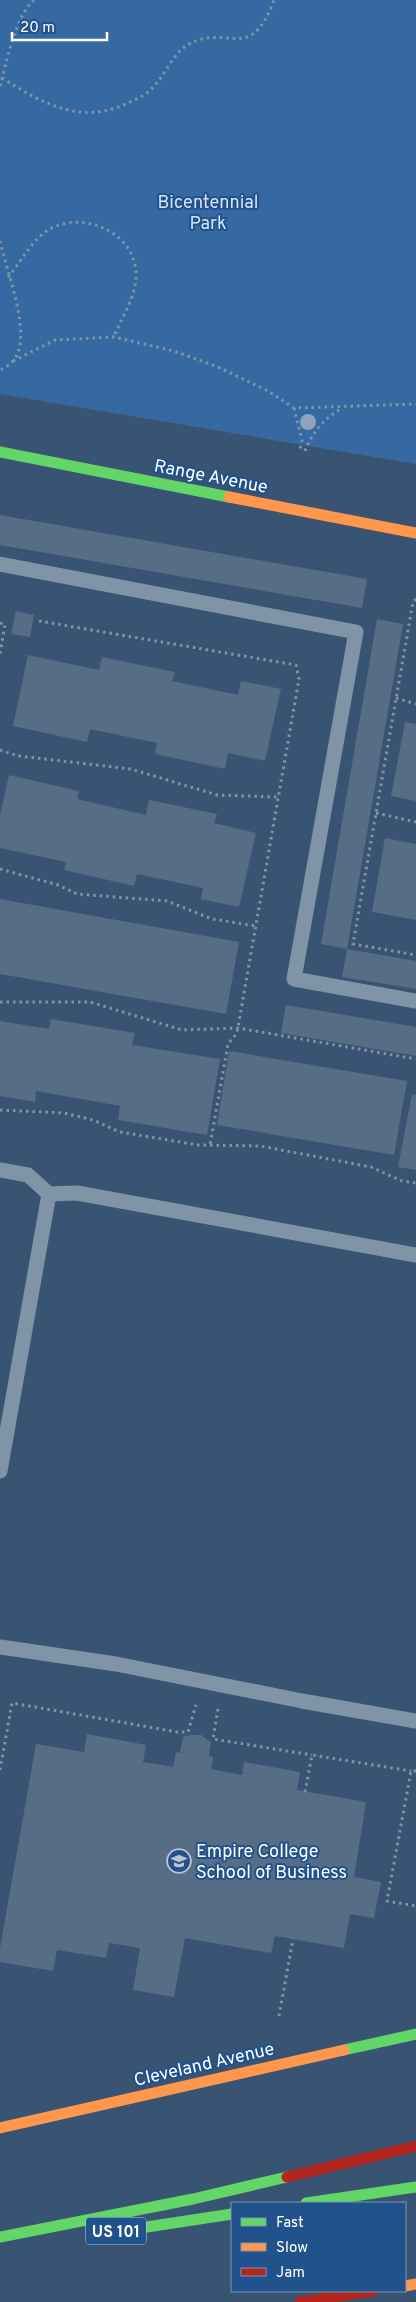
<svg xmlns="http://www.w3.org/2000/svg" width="416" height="2302" font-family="Overpass,sans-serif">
<rect width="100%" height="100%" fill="#395473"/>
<path fill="#3669a2" d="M0,0H416V464L0,394Z"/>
<path fill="#576c85" d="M0,515L367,579L362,608L0,545Z
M16,611L34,615L30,637L11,634Z
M377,619L403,624L347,949L416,961V989L342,977L347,949L321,944Z
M28,655L99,670L102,657L175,672L172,681L238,695L241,681L281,689L265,761L228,753L225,769L155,754L157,743L90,729L87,742L13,726Z
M405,722L416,724V801L391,796Z
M9,775L79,791L77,799L146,815L149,800L217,814L214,823L256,833L239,907L201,899L203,888L137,874L134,886L64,870L66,862L0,848V815Z
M385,838L416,844V920L372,912Z
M0,899L239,942L226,1014L0,974Z
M286,1005L416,1027V1056L281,1033Z
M51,1019L135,1033L132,1045L220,1059L207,1135L118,1120L120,1106L36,1091L35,1102L0,1096V1021L49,1029Z
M229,1051L407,1081L394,1155L217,1125Z
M412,1094L416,1095V1170L398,1167Z
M87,1734L146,1745L143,1762L173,1767L176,1752L180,1753L183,1737L190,1735H201L211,1742L209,1756L213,1757L211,1769L242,1775L244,1762L300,1772L297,1790L366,1802L354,1877L381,1882L374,1918L350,1914L344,1948L275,1936L271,1953L185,1938L174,1997L133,1990L140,1948L109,1943L106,1958L57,1950L53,1971L0,1962V1948L36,1744L84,1752Z"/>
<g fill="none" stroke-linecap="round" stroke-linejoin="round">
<path stroke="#8094a7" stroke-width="3" stroke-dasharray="2.5 4" stroke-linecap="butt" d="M2,78C42,103 79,125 126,104C137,99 148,94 155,85C166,73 174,52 189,44C228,23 250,65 274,0
M0,86C7,61 15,17 34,0
M0,241C6,270 34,337 13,361C10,365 4,368 0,370
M8,277C21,262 31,241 48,230C82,210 133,231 136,272C137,296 122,316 114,337
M13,361L55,340L114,337L174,351L218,367L268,391L294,408L416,404
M294,408L302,440L300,450
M305,451C312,433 324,418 341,409
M416,599L413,602L353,944L416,955
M39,621L296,665L299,679L237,1033L228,1044L210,1145
M0,623L5,624L0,654
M396,698L416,704
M0,750L18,756L131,769L217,795L278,797
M376,813L416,822
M0,869L58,885L77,894L167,901L212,919L256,926
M0,1002H90L182,1030L238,1028L416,1059
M0,1110L64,1113L93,1120L120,1132L198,1145L260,1146L371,1167L402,1181L416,1183
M218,1709L213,1739L312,1755
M0,1770L12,1703L177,1732H188L196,1705
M416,1771H411L387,1901L416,1906
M305,1792L312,1755L411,1771
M279,2016L293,1939"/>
<path stroke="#8094a7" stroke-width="15" d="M0,564L356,632L294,979L416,1001
M0,1170L28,1175L49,1194
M0,1471L49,1194L77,1193L416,1255
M0,1647L116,1664L302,1701L416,1721"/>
<path stroke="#63d668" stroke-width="11" d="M0,452L229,497
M344,2050L416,2034
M306,2203L416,2187
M127,2230L232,2214
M0,2237L193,2199L287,2177"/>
<path stroke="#ff974d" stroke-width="11" d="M229,497L416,533
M0,2128L344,2050
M405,2286L416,2284"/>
<path stroke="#b3261e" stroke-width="11" d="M287,2177L416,2146
M300,2302L373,2291"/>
</g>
<circle fill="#8ea4bc" cx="308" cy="422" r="8"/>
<defs>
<g id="school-ring" transform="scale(1.25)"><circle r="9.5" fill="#21528b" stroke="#bac3ce" stroke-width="1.5"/><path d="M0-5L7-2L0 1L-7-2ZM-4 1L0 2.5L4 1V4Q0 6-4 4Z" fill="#bac3ce"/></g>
</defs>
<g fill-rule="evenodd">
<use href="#school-ring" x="179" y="1861"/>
</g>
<g text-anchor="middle" stroke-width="4" stroke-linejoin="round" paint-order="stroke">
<rect fill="#21528b" stroke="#bccbdc" stroke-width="1" x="86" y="2217.5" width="60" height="27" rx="4"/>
<g font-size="16" font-weight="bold" fill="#fff">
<text x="116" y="2237">US 101</text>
</g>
<g font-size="18" fill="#d4e5f8" stroke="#21528b">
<text x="208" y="208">Bicentennial<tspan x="208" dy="21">Park</tspan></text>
</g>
<g font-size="18" fill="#fff" stroke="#21528b">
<text transform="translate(211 476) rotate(11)" y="6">Range Avenue</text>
<text transform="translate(204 2064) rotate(-13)" y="6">Cleveland Avenue</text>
</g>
<g font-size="18" fill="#fff" stroke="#21528b" text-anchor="start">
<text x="196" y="1857">Empire College<tspan x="196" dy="21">School of Business</tspan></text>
</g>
</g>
<rect x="231" y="2202" width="175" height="90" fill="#21528b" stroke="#7a97b9"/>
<rect x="241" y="2218" width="25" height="8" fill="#63d668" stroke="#7a97b9"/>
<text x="276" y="2227" font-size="15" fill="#ffffff">Fast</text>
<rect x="241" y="2243" width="25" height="8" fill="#ff974d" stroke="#7a97b9"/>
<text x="276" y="2252" font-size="15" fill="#ffffff">Slow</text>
<rect x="241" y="2268" width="25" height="8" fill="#b3261e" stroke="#7a97b9"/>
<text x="276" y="2277" font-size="15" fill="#ffffff">Jam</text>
<path d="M12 32v8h95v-8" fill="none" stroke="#ffffff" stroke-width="2.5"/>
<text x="20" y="32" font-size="15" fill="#ffffff" stroke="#21528b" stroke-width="4" paint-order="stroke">20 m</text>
</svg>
